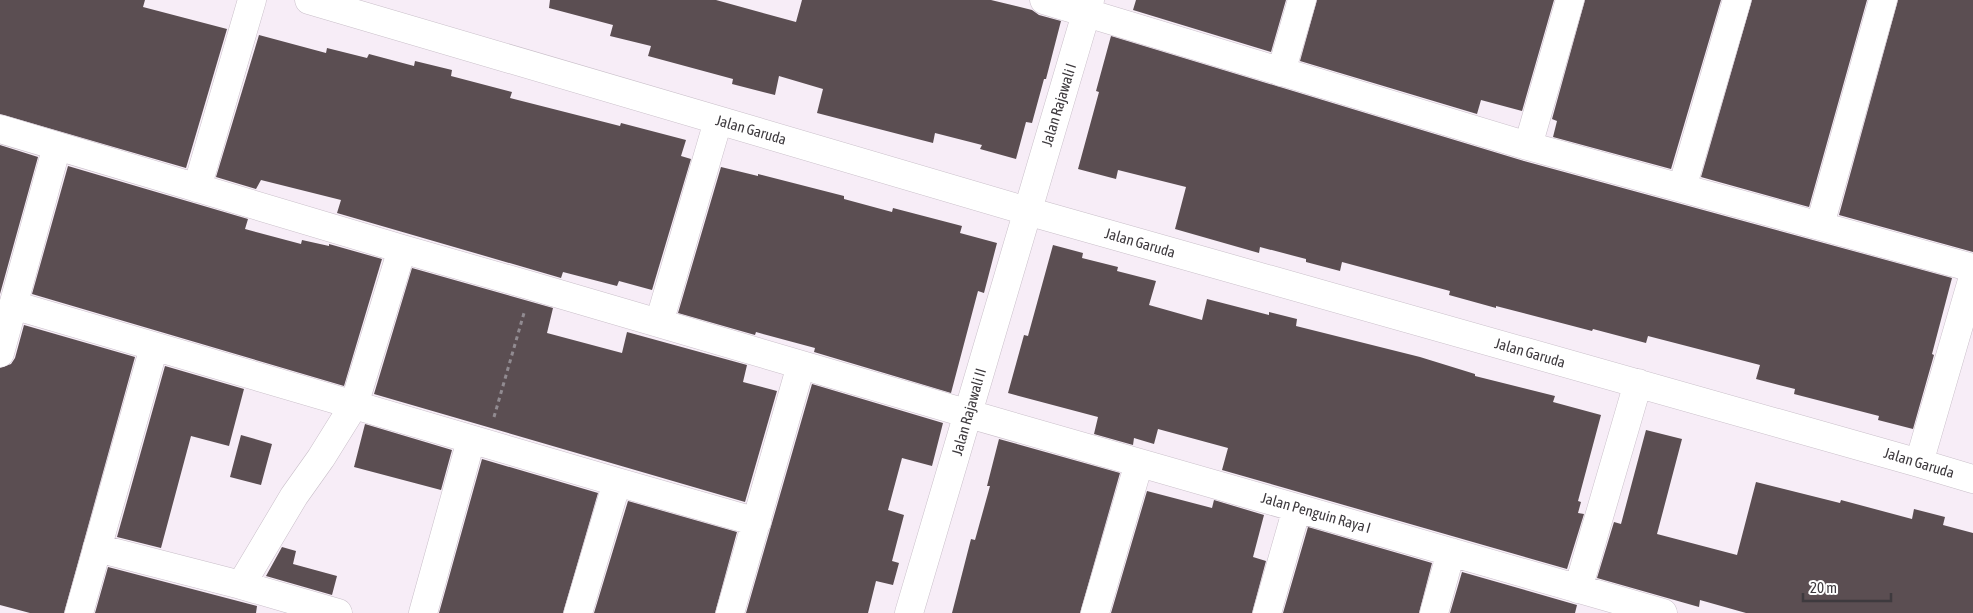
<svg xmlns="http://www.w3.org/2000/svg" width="1973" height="613" font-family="'Asap Condensed',sans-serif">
<rect width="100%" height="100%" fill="#f7edf7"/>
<path fill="#5b4e52" d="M0,0H145L143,7L227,29L186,168L0,114Z
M550,0H716L796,22L802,0H991L1032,10L1039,15L1061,21L1046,79H1044L1032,123L1026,122L1016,159L980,149L982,145L935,133L933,143L817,113L823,89L779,76L775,95L732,84L733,79L648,56L651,46L610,36L613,25L549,8Z
M1136,0H1286L1271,52L1133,10Z
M1317,0H1554L1522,111L1481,100L1477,114L1300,61Z
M1585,0H1721L1671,169L1553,137L1557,121L1552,119Z
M1752,0H1867L1809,207L1701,177Z
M1898,0H1973V252L1839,215Z
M259,35L326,53L327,48L367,58L369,54L414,66L415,61L452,70L451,76L512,92L510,98L620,126L621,123L686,140L681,156L691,159L652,290L619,281L617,286L563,272L561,278L337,213L341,200L261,180L256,189L216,177Z
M1111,36L1524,161L1952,278L1932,354L1934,355L1913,429L1878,420L1879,416L1794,394L1795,389L1756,379L1760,365L1648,336L1646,343L1593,329L1592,331L1496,306V308L1449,295L1450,291L1342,262L1340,271L1306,262V259L1260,247L1259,253L1175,229L1186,187L1118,170L1116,179L1078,169L1099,92L1096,91Z
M0,145L38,157L0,294Z
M68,166L248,219L245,229L301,244L302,240L329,246V244L382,259L344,386L32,294Z
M721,167L758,176V174L844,196V199L892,212L893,208L962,226L960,233L997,243L984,293L978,291L951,393L814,352L815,348L756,332L755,335L678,313Z
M1053,245L1083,253L1082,258L1118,267L1117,271L1156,281L1149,305L1202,320L1207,299L1269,315V312L1297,319L1296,326L1420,357L1475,374V376L1555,396L1553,402L1601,415L1578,501L1581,502L1578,513L1584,514L1567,569L1222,470L1228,448L1158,429L1154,444L1134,438L1133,445L1094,434L1098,417L1008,393L1024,335L1028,336Z
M412,268L553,308L547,333L622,353L627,332L747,365L743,382L777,391L745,502L374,394Z
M24,325L135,357L64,613H30L0,605V368L11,364L15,358Z
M165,366L244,389L229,446L191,436L161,548L117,537Z
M812,384L943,423L932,466L902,458L888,510L904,515L892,561L899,563L893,585L876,581L868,613H746Z
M365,424L452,450L441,490L354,467Z
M1646,430L1682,439L1657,534L1737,555L1756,482L1840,503L1841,500L1912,519L1914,509L1945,517L1943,525L1973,533V613H1746L1700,600L1699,607L1597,578L1614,522L1621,524Z
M241,435L272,444L261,485L230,477Z
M999,439L1120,473L1080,613H952L971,539L975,540L990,486H987Z
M482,459L598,493L563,613H439Z
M1147,491L1212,508L1214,500L1264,515L1253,557L1266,561L1252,613H1111Z
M628,501L737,532L715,613H594Z
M1308,527L1432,563L1419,613H1283Z
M282,547L296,551L293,564L337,576L332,595L266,576Z
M108,567L257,606L256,613H95Z
M1462,572L1577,605L1575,613H1450Z"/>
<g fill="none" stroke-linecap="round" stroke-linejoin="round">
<g stroke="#c9bfc9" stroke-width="29">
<path id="minor" d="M309,0L1027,211L1919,463L1973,479
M1044,0L1528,146L1973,268
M1281,72L1302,0
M0,129L402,249L532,286L969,414L1663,613
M1528,146L1570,0
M197,188L252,0
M1682,188L1737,0
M1820,225L1883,0
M13,305L617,482L757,522
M659,323L718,121
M0,353L57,146
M1919,463L1973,277
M97,548L241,585L338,613
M241,585L294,496L321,458L354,405L402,249
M1578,589L1638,383
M79,613L154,347
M423,613L471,440
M578,613L617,482
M730,613L801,365
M909,613L1090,0
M1095,613L1139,463
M1267,613L1297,508
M1434,613L1451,552"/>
</g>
<path stroke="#918b91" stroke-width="3" stroke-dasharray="4 4" stroke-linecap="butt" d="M494,417L524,313"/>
<use href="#minor" stroke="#fff" stroke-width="28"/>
</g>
<g text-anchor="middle" stroke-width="5" stroke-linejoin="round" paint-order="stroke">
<g font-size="15" fill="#3e3a3e" stroke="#fff">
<text transform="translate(1059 105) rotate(-73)" y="5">Jalan Rajawali I</text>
<text transform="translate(751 130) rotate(16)" y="5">Jalan Garuda</text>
<text transform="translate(1140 243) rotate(16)" y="5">Jalan Garuda</text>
<text transform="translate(1530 353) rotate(16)" y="5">Jalan Garuda</text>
<text transform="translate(969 412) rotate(-74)" y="5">Jalan Rajawali II</text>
<text transform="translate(1919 463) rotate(17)" y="5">Jalan Garuda</text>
<text transform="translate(1316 513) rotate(16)" y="5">Jalan Penguin Raya I</text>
</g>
</g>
<path d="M1803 593v8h88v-8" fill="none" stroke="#3e3a3e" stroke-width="2.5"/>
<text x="1810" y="593" font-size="15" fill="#3e3a3e" stroke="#ffffff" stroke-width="4" paint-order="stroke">20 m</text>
</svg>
